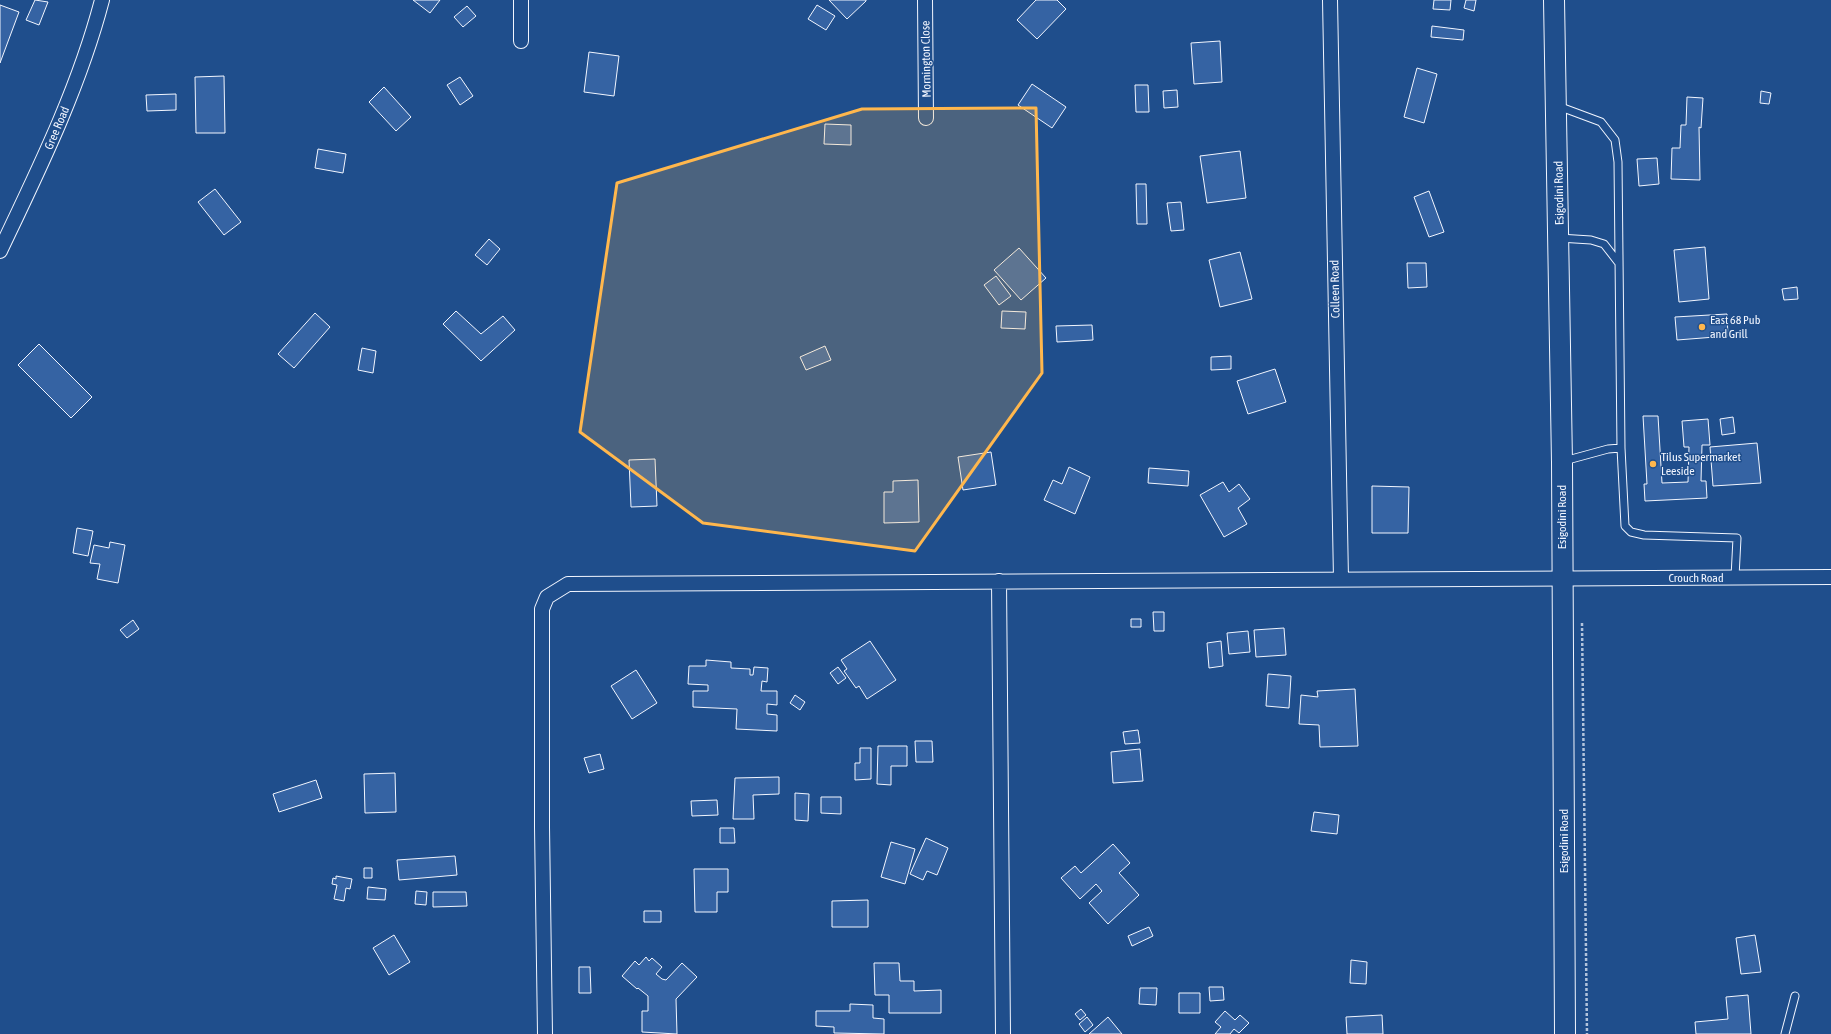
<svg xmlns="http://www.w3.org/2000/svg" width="1831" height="1034" font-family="'Asap Condensed',sans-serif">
<rect width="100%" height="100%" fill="#1f4e8c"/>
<path fill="#3563a3" stroke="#f2f6ff" d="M35,0L48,2L39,25L26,20Z
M413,0H440L430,13Z
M829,0H866V1L847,19Z
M1036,0H1057L1066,9L1037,39L1017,20Z
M1434,0H1451L1450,10L1433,9Z
M1466,0H1476L1474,11L1464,8Z
M0,5L19,12L0,63Z
M817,5L835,16L826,30L808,19Z
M467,6L476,16L463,27L454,17Z
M1432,26L1464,30L1463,40L1431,37Z
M1220,41L1222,82L1194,84L1191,43Z
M589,52L619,56L614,96L584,92Z
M1417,68L1437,74L1424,123L1404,117Z
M224,76L225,133H196L195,77Z
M460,77L473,96L460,105L447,85Z
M1032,84L1066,107L1052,128L1018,105Z
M1135,85H1148L1149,112H1136Z
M384,87L411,117L396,131L369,102Z
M1177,90L1178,107L1164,108L1163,91Z
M1761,91L1771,93L1769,104L1760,103Z
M176,94V110L147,111L146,95Z
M1687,97L1703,98L1701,128L1699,127L1700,180L1671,179L1672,148H1680L1681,125H1686Z
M825,124L851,125V145L824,144Z
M318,149L346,154L343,173L315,168Z
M1240,151L1246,198L1207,203L1200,156Z
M1657,158L1659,184L1639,186L1637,159Z
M1136,184H1146L1147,224H1137Z
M215,189L241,222L224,235L198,202Z
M1429,191L1444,232L1429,237L1414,197Z
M1181,202L1184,230L1171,231L1167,203Z
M489,239L500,249L487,265L475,255Z
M1705,247L1709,299L1679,302L1674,250Z
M1019,248L1046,278L1021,300L994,270Z
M1240,252L1252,299L1220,307L1209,260Z
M1407,263H1426L1427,287L1408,288Z
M996,276L1011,296L999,305L984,285Z
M1797,287L1798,299L1784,300L1782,289Z
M456,311L481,334L503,316L515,330L481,361L443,324Z
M1002,311L1026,312L1025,329L1001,328Z
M315,313L330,327L294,368L278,354Z
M1727,314L1728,336L1677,340L1675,317Z
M1092,325L1093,340L1057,342L1056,326Z
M39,344L92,397L71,418L18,365Z
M825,346L831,360L806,370L800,357Z
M362,348L376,351L373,373L358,370Z
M1231,356V369L1211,370V357Z
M1275,369L1286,402L1248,414L1237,381Z
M1643,416H1658L1662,483L1688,482L1689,447H1684L1682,421L1708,419L1710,445H1702L1701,481H1706L1707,498L1645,501L1644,484H1647Z
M1733,417L1735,433L1722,435L1720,419Z
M1757,443L1761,483L1713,486L1710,447Z
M991,452L996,485L963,490L958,457Z
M655,459L657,506L631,507L629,460Z
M1069,467L1090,477L1075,514L1044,500L1053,480L1062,484Z
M1149,468L1189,471L1188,486L1148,483Z
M918,480L919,522L884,523V492H893V481Z
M1223,482L1229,492L1239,484L1250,499L1238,508L1247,524L1224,537L1200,495Z
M1372,486L1409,487L1408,533H1372Z
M77,528L93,531L88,556L73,553Z
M110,542L125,545L118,583L97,579L100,564L90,563L94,545L109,548Z
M1153,612H1164V631H1154Z
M1131,619H1141V627H1131Z
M133,620L139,629L127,638L120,630Z
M1284,628L1286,655L1256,657L1254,630Z
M1248,631L1250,652L1229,654L1227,633Z
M870,641L896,680L867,699L859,686L856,688L844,671L847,669L841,660Z
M1221,641L1223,666L1209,668L1207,643Z
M706,660L731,662V668L750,669V675H753L754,667L768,668L767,682L762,681L761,691H777V705L767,704V714L777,715V731L736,729L737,709L693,707V691H708V685L688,684L689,666H706Z
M838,667L846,678L838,684L830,673Z
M636,670L657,703L632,719L611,686Z
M1268,674L1291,676L1289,708L1266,706Z
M1355,689L1358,746L1320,747L1319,725L1299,724L1301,695L1318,697L1317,691Z
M795,695L805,702L800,710L790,703Z
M1138,730L1140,743L1125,744L1123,732Z
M915,741H932L933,762H916Z
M878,746H907V766H891V785L877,784Z
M860,748H871V779L855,780V763H860Z
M1140,749L1143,781L1113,783L1111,752Z
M600,754L604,769L589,773L584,758Z
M395,773L396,812L365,813L364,774Z
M779,777V794L753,795L754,819H733L735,778Z
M316,780L322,798L279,812L273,794Z
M795,793L809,794L808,821L795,820Z
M821,797H841V814L821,813Z
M717,800L718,815L692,816L691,801Z
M1314,812L1339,815L1337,834L1311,831Z
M720,828H734L735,843H720Z
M926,838L948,848L937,875L927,871L923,880L910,874Z
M891,842L915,849L905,884L881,877Z
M1113,844L1130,863L1119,873L1139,895L1108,924L1089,903L1102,891L1096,884L1080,899L1061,878L1075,866L1081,873Z
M455,856L457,875L399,880L397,860Z
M364,868H372V878H364Z
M694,869H728V892H717V912H695Z
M336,876L352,879L350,889L346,888L344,901L334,899L337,885L332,884L333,878L336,879Z
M368,887L386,889L385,900L367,899Z
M416,891L427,892L426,905L415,904Z
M433,892H466L467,906L433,907Z
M868,900V927H832V901Z
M644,911H661V922H644Z
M1149,927L1153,936L1132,946L1128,936Z
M394,935L410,962L389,975L373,948Z
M1755,935L1761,972L1741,974L1736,938Z
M646,957L649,961L652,958L662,967L656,974L662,979L666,980L682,963L697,977L676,999L677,1034L642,1032V1011H648V996L638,988L637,989L622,976L635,961L639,965Z
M1351,960L1367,962L1366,984L1350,983Z
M874,963H899L900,981H914V991L941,990V1013H889V995H875Z
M579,967H590L591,993H579Z
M1209,987H1223L1224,1000L1210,1001Z
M1140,988H1157L1156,1005L1139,1004Z
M1179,993H1200V1013H1179Z
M1748,995L1751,1034H1696L1695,1022L1728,1019L1726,997Z
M850,1004L873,1005V1018L884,1019V1034L834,1033V1027L816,1026V1011H850Z
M1081,1009L1086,1015L1080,1020L1075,1014Z
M1225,1011L1235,1020L1240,1015L1249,1023L1239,1033L1234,1029L1230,1034H1215L1221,1027L1215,1022Z
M1382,1015L1383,1034H1347L1346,1017Z
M1087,1017L1093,1025L1085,1032L1079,1024Z
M1108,1017L1122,1034H1089Z"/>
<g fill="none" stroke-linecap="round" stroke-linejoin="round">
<g stroke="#f2f6ff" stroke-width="9">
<path id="service" d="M1558,106L1601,122L1615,140L1618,162L1621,448L1608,449L1564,461
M1559,238L1591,240L1604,244L1618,262
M1621,448L1625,526L1631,532L1644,535L1737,538L1735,577
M1785,1034L1795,996"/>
</g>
<g stroke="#f2f6ff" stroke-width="16">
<path id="minor" d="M521,0V41
M925,0L926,118
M1330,0L1341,579
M0,251C39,169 79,88 102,0
M999,581L1003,1034
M545,1034L542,827V609L547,597L568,584L1831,577"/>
</g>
<g stroke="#f2f6ff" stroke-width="22">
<path id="secondary" d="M1554,0L1562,462L1565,1034"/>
</g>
<path stroke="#b3c4dc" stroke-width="2.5" stroke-dasharray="3 2" stroke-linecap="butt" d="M1582,623L1587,1034"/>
<use href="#service" stroke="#1f4e8c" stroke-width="7"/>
<use href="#minor" stroke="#1f4e8c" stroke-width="14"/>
<use href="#secondary" stroke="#1f4e8c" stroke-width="20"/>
</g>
<path fill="#ffb74d" fill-opacity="0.2" stroke="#ffb74d" stroke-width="3" stroke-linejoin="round" d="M1036,108L1042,373L915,551L703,523L580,432L617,183L862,109Z"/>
<g fill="#ffb74d" stroke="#1f4e8c" stroke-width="1.5">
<circle cx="1702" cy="327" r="4"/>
<circle cx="1653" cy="464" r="4"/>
</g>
<g text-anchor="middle" stroke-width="3" stroke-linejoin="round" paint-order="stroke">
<g font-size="12" fill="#f2f6ff" stroke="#1f4e8c">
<text transform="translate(926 59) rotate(-91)" y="4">Mornington Close</text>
<text transform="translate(57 128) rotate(-67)" y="4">Gree Road</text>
<text transform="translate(1559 193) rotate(-91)" y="4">Esigodini Road</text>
<text transform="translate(1335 289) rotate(-91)" y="4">Colleen Road</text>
<text transform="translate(1562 517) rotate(-90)" y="4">Esigodini Road</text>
<text x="1696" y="582">Crouch Road</text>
<text transform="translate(1564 841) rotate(-90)" y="4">Esigodini Road</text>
</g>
<g font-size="12" fill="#f2f6ff" stroke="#1f4e8c" text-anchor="start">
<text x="1710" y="324">East 68 Pub<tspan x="1710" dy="14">and Grill</tspan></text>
<text x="1661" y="461">Tilus Supermarket<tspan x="1661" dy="14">Leeside</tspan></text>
</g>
</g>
</svg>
